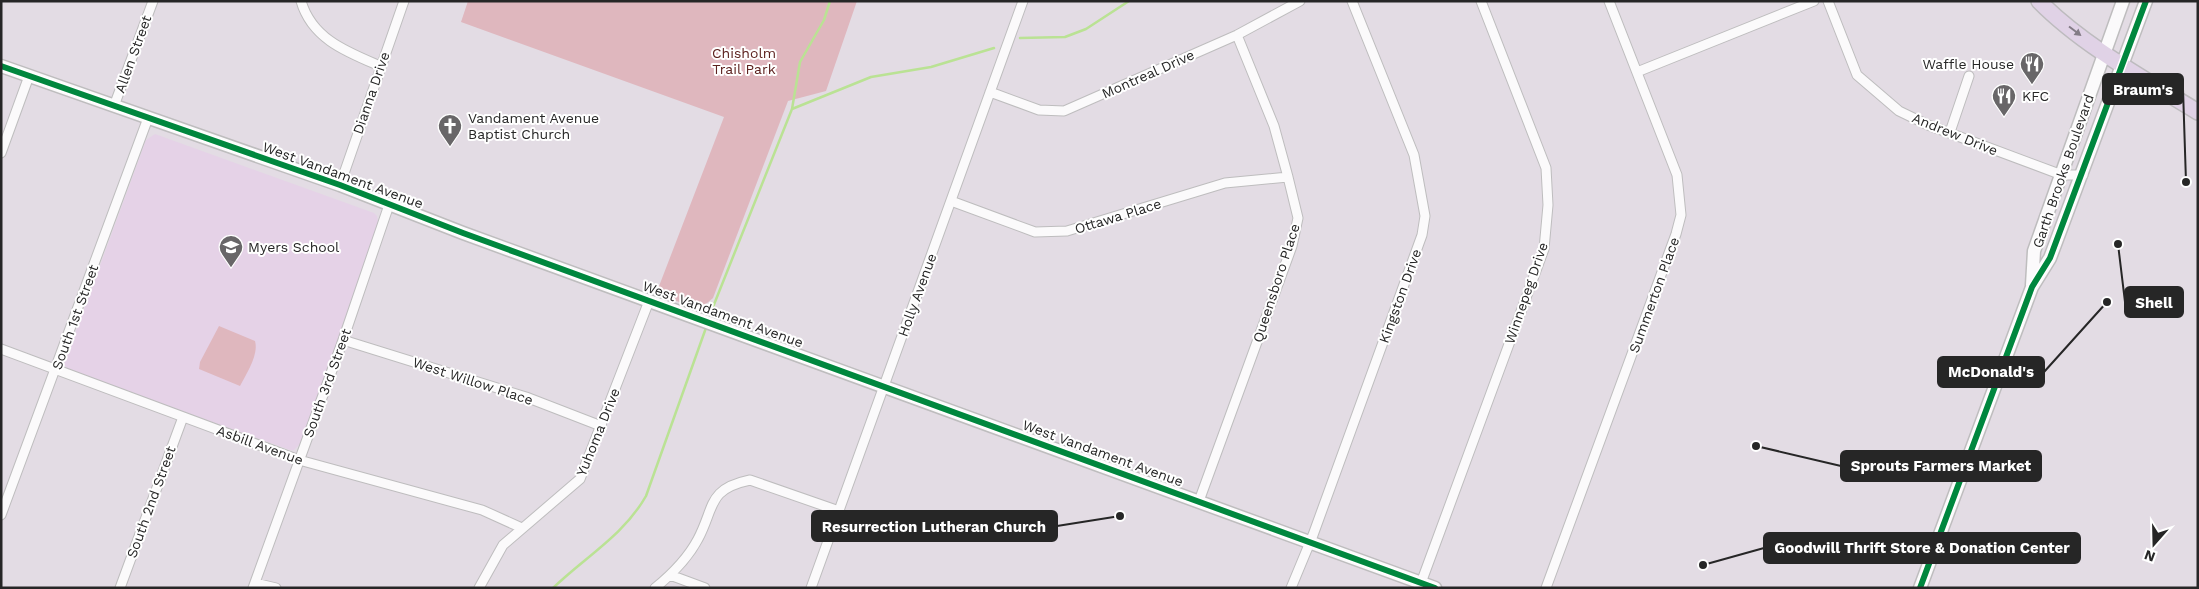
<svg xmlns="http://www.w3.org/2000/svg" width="2199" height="589" font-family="'Work Sans',sans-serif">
<rect width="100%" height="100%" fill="#e3dce4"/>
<path fill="#e5d2e7" d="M155,134L374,213L377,216L379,228L300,444L294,450H290L69,370L65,366L64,364L146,140Z"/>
<path fill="#dfb7be" d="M468,1H857L826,91L788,101L713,298L700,309L656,294L724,117L461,22Z
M219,326L255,341C259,355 246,374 240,386L199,369L200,362Z"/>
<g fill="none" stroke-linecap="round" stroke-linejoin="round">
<path stroke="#bae294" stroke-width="2.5" d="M1020,38L1065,37L1086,29L1129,1
M792,109L871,77L931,67L994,48
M709,317L792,109L800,62L824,20L830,1
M553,588C585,557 624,535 646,496L707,325"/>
<g stroke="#bebdbe" stroke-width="11">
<path id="street" d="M301,1C312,39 347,52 380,66
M1828,1L1857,75L1899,111L1928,125L2062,175H2083
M1637,72L1814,1
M990,92L1039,110L1064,111L1237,35L1300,1
M114,106L153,1
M1950,132L1969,76
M1,153L29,76
M340,185L404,1
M951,201L1035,232L1067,231L1225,183L1288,177
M343,340L526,397L601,426
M1,349L299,460L482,510L522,528
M1199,501L1292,246L1298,218L1288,177L1274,126L1237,35
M1,515L148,118
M670,575L705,588
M255,583L276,588
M1421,583L1544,249L1548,205L1546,168L1481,1
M120,588L183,417
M253,588L343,340L389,205
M479,588L503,545L580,479L649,301
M655,588C671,575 688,558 698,539C715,507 707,489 750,480L839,511
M811,588L1023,1
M1291,588L1313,535L1422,235L1425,216L1414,155L1352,1
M1546,588L1676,234L1681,215L1677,175L1609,1"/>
</g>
<g stroke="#bebdbe" stroke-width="15">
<path id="secondary" d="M1,66L340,185L463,233L1435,588
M2032,285L2034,251L2123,1
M1920,588L2032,287L2050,258L2146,1"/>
</g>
<g stroke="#bdbbbe" stroke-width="18">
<path id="highway" d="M2039,1C2082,45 2146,80 2198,112"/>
</g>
<use href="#street" stroke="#fbfafb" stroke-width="9"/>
<use href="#secondary" stroke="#fbfafb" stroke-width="12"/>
<use href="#highway" stroke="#e0d2e6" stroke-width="15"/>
<g stroke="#fff" stroke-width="9">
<path id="cycleway" d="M1,66L340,185L463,233L1435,588
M1920,588L2032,287L2050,258L2146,1"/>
</g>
<use href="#cycleway" stroke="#00873e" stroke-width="6"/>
</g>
<defs><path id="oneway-solid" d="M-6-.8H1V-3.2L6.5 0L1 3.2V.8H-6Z" transform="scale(1.25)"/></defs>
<use fill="#837c86" href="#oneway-solid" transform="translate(2075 31) rotate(37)"/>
<defs>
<g id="restaurant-pin" transform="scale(1.25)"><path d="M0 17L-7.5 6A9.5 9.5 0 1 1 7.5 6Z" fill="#686668" stroke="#fff"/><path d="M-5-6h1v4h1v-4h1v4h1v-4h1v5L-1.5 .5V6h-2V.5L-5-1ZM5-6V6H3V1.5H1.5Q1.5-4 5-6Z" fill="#fff"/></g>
<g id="church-pin" transform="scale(1.25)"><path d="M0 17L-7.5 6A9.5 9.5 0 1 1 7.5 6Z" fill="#686668" stroke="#fff"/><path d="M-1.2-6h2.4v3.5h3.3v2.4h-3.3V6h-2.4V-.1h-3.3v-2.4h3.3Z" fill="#fff"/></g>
<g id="school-pin" transform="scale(1.25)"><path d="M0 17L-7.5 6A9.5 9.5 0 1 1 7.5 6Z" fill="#686668" stroke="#fff"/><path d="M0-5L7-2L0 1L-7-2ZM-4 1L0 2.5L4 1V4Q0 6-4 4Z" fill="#fff"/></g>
</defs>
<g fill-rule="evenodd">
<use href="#restaurant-pin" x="2032" y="64"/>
<use href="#restaurant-pin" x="2004" y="96"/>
<use href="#church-pin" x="450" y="126"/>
<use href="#school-pin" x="231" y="247"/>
</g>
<g text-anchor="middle" stroke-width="4" stroke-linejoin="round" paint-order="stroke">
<g font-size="14" fill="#5c211e" stroke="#fff">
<text x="744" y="58">Chisholm<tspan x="744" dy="16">Trail Park</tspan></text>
</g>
<g font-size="14" fill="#262626" stroke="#fff">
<text transform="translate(133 54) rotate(-70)" y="5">Allen Street</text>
<text transform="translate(1148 74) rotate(-24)" y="5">Montreal Drive</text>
<text transform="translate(371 93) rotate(-71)" y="5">Dianna Drive</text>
<text transform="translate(1955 134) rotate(22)" y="5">Andrew Drive</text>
<text transform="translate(2063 171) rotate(-71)" y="5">Garth Brooks Boulevard</text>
<text transform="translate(343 175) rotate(20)" y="5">West Vandament Avenue</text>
<text transform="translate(1118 216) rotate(-17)" y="5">Ottawa Place</text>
<text transform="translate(1276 283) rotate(-72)" y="5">Queensboro Place</text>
<text transform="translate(1526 293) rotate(-71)" y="5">Winnepeg Drive</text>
<text transform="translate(917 295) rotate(-70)" y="5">Holly Avenue</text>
<text transform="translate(1654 295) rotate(-70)" y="5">Summerton Place</text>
<text transform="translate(1400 296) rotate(-70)" y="5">Kingston Drive</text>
<text transform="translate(723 314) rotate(20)" y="5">West Vandament Avenue</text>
<text transform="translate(75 317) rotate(-70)" y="5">South 1st Street</text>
<text transform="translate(473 381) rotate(18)" y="5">West Willow Place</text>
<text transform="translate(327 383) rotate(-70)" y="5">South 3rd Street</text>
<text transform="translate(598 432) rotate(-68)" y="5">Yuhoma Drive</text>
<text transform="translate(260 445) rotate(20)" y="5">Asbill Avenue</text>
<text transform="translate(1103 453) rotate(20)" y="5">West Vandament Avenue</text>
<text transform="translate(151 502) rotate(-70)" y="5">South 2nd Street</text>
</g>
<g font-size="14" fill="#262626" stroke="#fff" text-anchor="start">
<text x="2014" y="69" text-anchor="end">Waffle House</text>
<text x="2022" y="101">KFC</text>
<text x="468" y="123">Vandament Avenue<tspan x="468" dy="16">Baptist Church</tspan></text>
<text x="248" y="252">Myers School</text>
</g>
</g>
<path fill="none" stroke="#262626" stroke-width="2" d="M2186 182L2183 89M2118 244L2125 302M2107 302L2044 372M1756 446L1841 466M1120 516L1057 526M1703 565L1764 548"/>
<g fill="#262626" stroke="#fff" stroke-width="2">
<circle cx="2186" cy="182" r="5"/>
<circle cx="2118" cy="244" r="5"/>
<circle cx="2107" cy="302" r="5"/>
<circle cx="1756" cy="446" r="5"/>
<circle cx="1120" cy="516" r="5"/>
<circle cx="1703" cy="565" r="5"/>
</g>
<g fill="#262626" stroke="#262626" stroke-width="2">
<rect x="2103" y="74" width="80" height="30" rx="5"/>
<rect x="2125" y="287" width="58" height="30" rx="5"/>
<rect x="1938" y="357" width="106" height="30" rx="5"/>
<rect x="1841" y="451" width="200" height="30" rx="5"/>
<rect x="812" y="511" width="245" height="30" rx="5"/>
<rect x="1764" y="533" width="316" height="30" rx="5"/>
</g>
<g font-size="15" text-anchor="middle" font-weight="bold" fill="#fff">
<text x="2143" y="95">Braum's</text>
<text x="2154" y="308">Shell</text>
<text x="1991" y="377">McDonald's</text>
<text x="1941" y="471">Sprouts Farmers Market</text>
<text x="934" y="532">Resurrection Lutheran Church</text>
<text x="1922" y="553">Goodwill Thrift Store &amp; Donation Center</text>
</g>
<rect width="2199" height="589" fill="none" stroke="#262626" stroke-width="5"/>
<g transform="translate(2154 544) rotate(200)" stroke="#ffffff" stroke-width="4" paint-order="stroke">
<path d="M0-4L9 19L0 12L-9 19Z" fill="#262626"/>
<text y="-8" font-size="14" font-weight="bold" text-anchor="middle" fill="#262626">N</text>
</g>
</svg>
